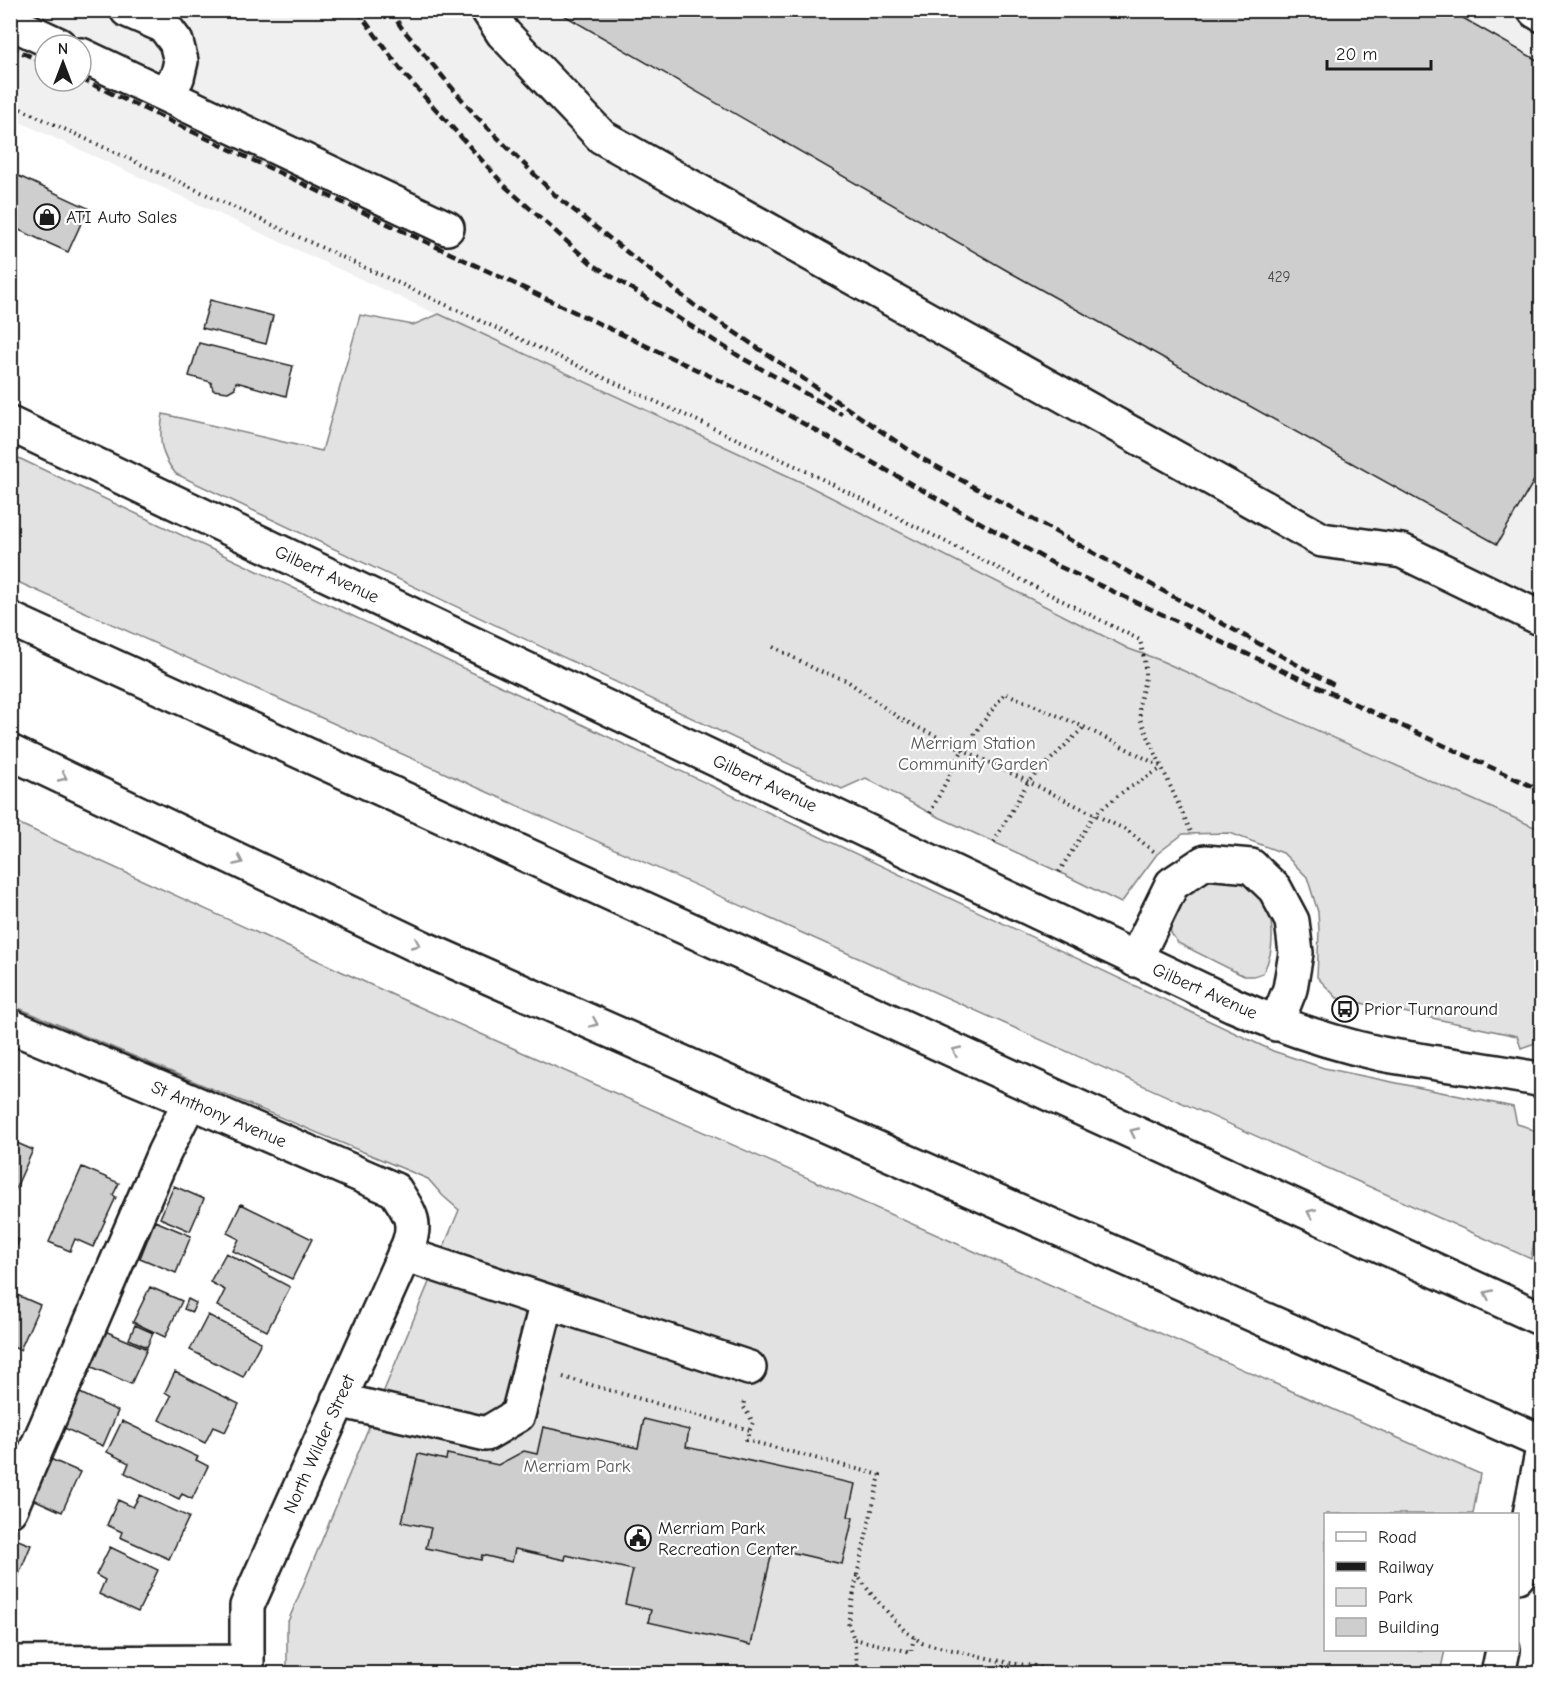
<svg xmlns="http://www.w3.org/2000/svg" width="1552" height="1684" font-family="'Comic Neue',sans-serif">
<rect width="100%" height="100%" fill="#fff"/>
<filter id="ink" filterUnits="userSpaceOnUse"><feTurbulence type="fractalNoise" baseFrequency=".0167" numOctaves="2"/><feDisplacementMap in="SourceGraphic" scale="12" xChannelSelector="R" yChannelSelector="G"/><feConvolveMatrix kernelMatrix="1 2 1 2 8 2 1 2 1" color-interpolation-filters="sRGB"/></filter>
<g filter="url(#ink)">
<path fill="#f0f0f0" fill-rule="evenodd" d="M11,11H1541V829L1157,659L1129,649L801,482L11,118ZM45,45H81V81H45Z"/>
<path fill="#e2e2e2" stroke="#7f7f7f" stroke-width="1.5" d="M439,314L801,482L1129,649L1157,659L1541,830V1041L1521,1048L1517,1036L1337,998L1317,977L1319,931L1318,912L1307,877L1283,853L1230,833L1183,834L1157,854L1121,903L1059,872L930,813L866,778L842,789L176,474C159,454 159,438 163,414L322,451L360,315L413,325Z
M10,454L1273,1051L1324,1068L1513,1107L1517,1124C1528,1127 1534,1129 1541,1138V1204L1531,1259L11,579Z
M11,820L406,1001L1480,1474L1473,1514H1326V1650H1445L1440,1673H287V1624L459,1210L443,1196L428,1179L11,1005Z
M1232,878C1236,880 1241,881 1245,884C1276,902 1278,944 1263,973L1254,976H1244L1178,943L1171,933L1169,918L1172,904L1204,879Z"/>
<path fill="#cecece" stroke="#1c1c1c" stroke-width="1.5" d="M555,10H1449L1542,63V274L1539,279L1542,281V337L1536,347L1542,351V467L1497,544L1013,274Z
M10,172L88,208L68,252L10,226Z
M210,300L273,316L266,344L202,328Z
M199,343L293,366L286,396L236,382L235,388L228,392L213,390L211,382L189,376Z
M10,1140L33,1150L10,1201Z
M82,1167L119,1183L113,1195L116,1197L93,1247L75,1239L70,1251L49,1242Z
M174,1186L204,1199L190,1231L160,1218Z
M241,1204L312,1239L292,1279L233,1251L239,1239L227,1233Z
M155,1221L191,1236L176,1273L140,1258Z
M10,1236L19,1240L10,1262Z
M226,1253L290,1287L267,1331L217,1306L225,1290L210,1282Z
M150,1287L182,1301L165,1337L133,1322Z
M10,1292L40,1305L20,1350L10,1346Z
M188,1299L196,1303L192,1312L184,1309Z
M208,1315L261,1342L243,1377L190,1350Z
M135,1325L153,1333L147,1347L129,1339Z
M105,1331L147,1349L131,1384L90,1366Z
M175,1372L239,1404L225,1432L213,1427L205,1443L159,1420L171,1396L165,1392Z
M78,1392L118,1411L103,1446L62,1427Z
M644,1419L689,1430L686,1447L855,1484L848,1516L853,1518L842,1564L773,1548L751,1645L648,1622L651,1610L625,1604L633,1570L566,1555L565,1560L515,1549L512,1562L482,1555L481,1560L426,1548L431,1528L402,1522L418,1454L446,1460L447,1454L498,1465L524,1451L537,1454L543,1427L638,1448Z
M122,1421L198,1457L196,1460L208,1466L192,1499L182,1494L179,1499L125,1473L129,1463L107,1452Z
M48,1458L80,1472L62,1512L31,1498Z
M140,1495L189,1517L169,1559L120,1537L122,1532L107,1525L118,1500L133,1507Z
M10,1537L31,1545L17,1579L10,1576Z
M110,1547L158,1570L138,1612L99,1594L105,1580L96,1575Z"/>
<g fill="none" stroke-linecap="round" stroke-linejoin="round">
<g stroke="#1c1c1c" stroke-width="38">
<path id="minor" d="M127,10L164,26L176,42L181,61L177,78L161,93
M488,10L503,33L602,137L1322,540L1402,551L1542,619
M1535,11L1542,15
M10,22L59,45
M81,55L447,228
M10,424L1233,1005C1281,1026 1331,1043 1382,1054C1435,1064 1489,1069 1542,1080
M1135,960L1172,884L1205,862L1251,866L1275,889L1292,921L1296,953L1290,989L1276,1024
M10,1026L190,1101L395,1190C408,1211 418,1220 408,1246L247,1606V1674
M404,1254L749,1368
M338,1400L486,1434L518,1415L547,1302
M10,1510L164,1153L190,1101
M1518,1576L1542,1453
M10,1663L247,1662
M1498,1674L1503,1650"/>
</g>
<g stroke="#1c1c1c" stroke-width="38">
<path id="highway" d="M10,619L1542,1319
M10,752L423,948L1542,1442"/>
</g>
<path stroke="#1c1c1c" stroke-width="4" stroke-dasharray="1.5 4.5" stroke-linecap="butt" d="M10,104L802,469L1140,640C1143,654 1147,669 1144,683C1141,699 1137,704 1141,721L1191,832
M773,647L819,671L846,680L899,718L1128,831L1156,853
M930,813L963,749L1005,693L1084,727L1162,767
M994,842L1028,782L1084,727
M1059,872L1095,814L1124,791L1162,768
M563,1377L750,1430
M744,1402L743,1406L753,1422L746,1440L880,1475L857,1575L872,1595L904,1630L922,1643L1009,1663L1035,1666L1055,1674
M857,1576L848,1623L854,1639L858,1674
M854,1639L911,1652L914,1637"/>
<use href="#minor" stroke="#fff" stroke-width="33"/>
<use href="#highway" stroke="#fff" stroke-width="33"/>
<path stroke="#1c1c1c" stroke-width="4.5" stroke-dasharray="9 4.5" stroke-linecap="butt" d="M357,10L404,74L506,187L592,264L742,358L842,414
M390,10L401,27L475,115L556,196L694,305L921,458L1336,686
M10,47L45,63
M81,79L763,401L1056,565L1542,791"/>
</g>
<defs><path id="oneway-chevron" d="M-2-3.5L2.5 0L-2 3.5" fill="none" stroke-width="1.6" stroke-linecap="round" stroke-linejoin="round" transform="scale(1.5)"/></defs>
<g stroke="#999">
<use href="#oneway-chevron" transform="translate(63 777) rotate(25)"/>
<use href="#oneway-chevron" transform="translate(239 861) rotate(25)"/>
<use href="#oneway-chevron" transform="translate(416 944) rotate(25)"/>
<use href="#oneway-chevron" transform="translate(594 1023) rotate(24)"/>
<use href="#oneway-chevron" transform="translate(956 1051) rotate(-155)"/>
<use href="#oneway-chevron" transform="translate(1134 1132) rotate(-155)"/>
<use href="#oneway-chevron" transform="translate(1311 1213) rotate(-155)"/>
<use href="#oneway-chevron" transform="translate(1488 1294) rotate(-155)"/>
</g>
</g>
<defs>
<g id="shop-ring" transform="scale(1.35)"><circle r="9.5" fill="#fff" stroke="#1c1c1c" stroke-width="1.5"/><path d="M-5-2.5h2.3a2.7 3.5 0 0 1 5.4 0H5L5.5 6h-11ZM-1.5-2.5h3a1.5 2.3 0 0 0-3 0Z" fill="#1c1c1c"/></g>
<g id="bus-ring" transform="scale(1.35)"><circle r="9.5" fill="#fff" stroke="#1c1c1c" stroke-width="1.5"/><path d="M-5-6H5V4H4V6H2V4H-2V6H-4V4H-5ZM-3.5-4V0h7V-4ZM-3.5 1.2v1.5H-2V1.2ZM2 1.2v1.5H3.5V1.2Z" fill="#1c1c1c"/></g>
<g id="civic-ring" transform="scale(1.35)"><circle r="9.5" fill="#fff" stroke="#1c1c1c" stroke-width="1.5"/><path d="M-.6-6.5H3V-4.5H.6V-3L4-1V1h2V6H-6V1h2V-1L-.6-3ZM-1.2 2.5V6h2.4V2.5Z" fill="#1c1c1c"/></g>
</defs>
<g fill-rule="evenodd">
<use href="#shop-ring" x="47" y="217"/>
<use href="#bus-ring" x="1345" y="1009"/>
<use href="#civic-ring" x="638" y="1538"/>
</g>
<g text-anchor="middle" stroke-width="4.5" stroke-linejoin="round" paint-order="stroke">
<g font-size="15" fill="#484848">
<text x="1279" y="282">429</text>
</g>
<g font-size="18" fill="#1c1c1c" stroke="#fff" text-anchor="start">
<text x="66" y="223">ATI Auto Sales</text>
<text x="1364" y="1015">Prior Turnaround</text>
<text x="658" y="1534">Merriam Park<tspan x="658" dy="21">Recreation Center</tspan></text>
</g>
<g font-size="18" fill="#1c1c1c" stroke="#fff">
<text transform="translate(327 574) rotate(25)" y="6">Gilbert Avenue</text>
<text transform="translate(765 783) rotate(25)" y="6">Gilbert Avenue</text>
<text transform="translate(1205 991) rotate(24)" y="6">Gilbert Avenue</text>
<text transform="translate(219 1114) rotate(23)" y="6">St Anthony Avenue</text>
<text transform="translate(319 1444) rotate(-66)" y="6">North Wilder Street</text>
</g>
<g font-size="18" fill="#575757" stroke="#fff">
<text x="973" y="749">Merriam Station<tspan x="973" dy="21">Community Garden</tspan></text>
<text x="577" y="1472">Merriam Park</text>
</g>
</g>
<rect width="1552" height="1684" fill="none" stroke="#fff" stroke-width="36"/>
<rect x="18" y="18" width="1516" height="1648" fill="none" stroke="#1c1c1c" stroke-width="2" filter="url(#ink)"/>
<rect x="1324" y="1513" width="195" height="138" fill="#ffffff" stroke="#a4a4a4" stroke-width="1.5"/>
<rect x="1336" y="1532" width="30" height="9" fill="#ffffff" stroke="#a4a4a4" stroke-width="1.5"/>
<text x="1378" y="1543" font-size="18" fill="#1c1c1c">Road</text>
<rect x="1336" y="1562" width="30" height="9" fill="#1c1c1c" stroke="#a4a4a4" stroke-width="1.5"/>
<text x="1378" y="1573" font-size="18" fill="#1c1c1c">Railway</text>
<rect x="1336" y="1588" width="30" height="18" fill="#e2e2e2" stroke="#a4a4a4" stroke-width="1.5"/>
<text x="1378" y="1603" font-size="18" fill="#1c1c1c">Park</text>
<rect x="1336" y="1618" width="30" height="18" fill="#cecece" stroke="#a4a4a4" stroke-width="1.5"/>
<text x="1378" y="1633" font-size="18" fill="#1c1c1c">Building</text>
<g transform="translate(63 63)"><circle r="28" fill="#ffffff" stroke="#a4a4a4" stroke-width="1.5"/>
<path d="M0-4.5L10 22L0 15L-10 22Z" fill="#1c1c1c"/>
<text y="-9" font-size="16" font-weight="bold" text-anchor="middle" fill="#1c1c1c">N</text>
</g>
<path d="M1327 60v9h104v-9" fill="none" stroke="#1c1c1c" stroke-width="3"/>
<text x="1336" y="60" font-size="18" fill="#1c1c1c" stroke="#ffffff" stroke-width="4.5" paint-order="stroke">20 m</text>
</svg>
